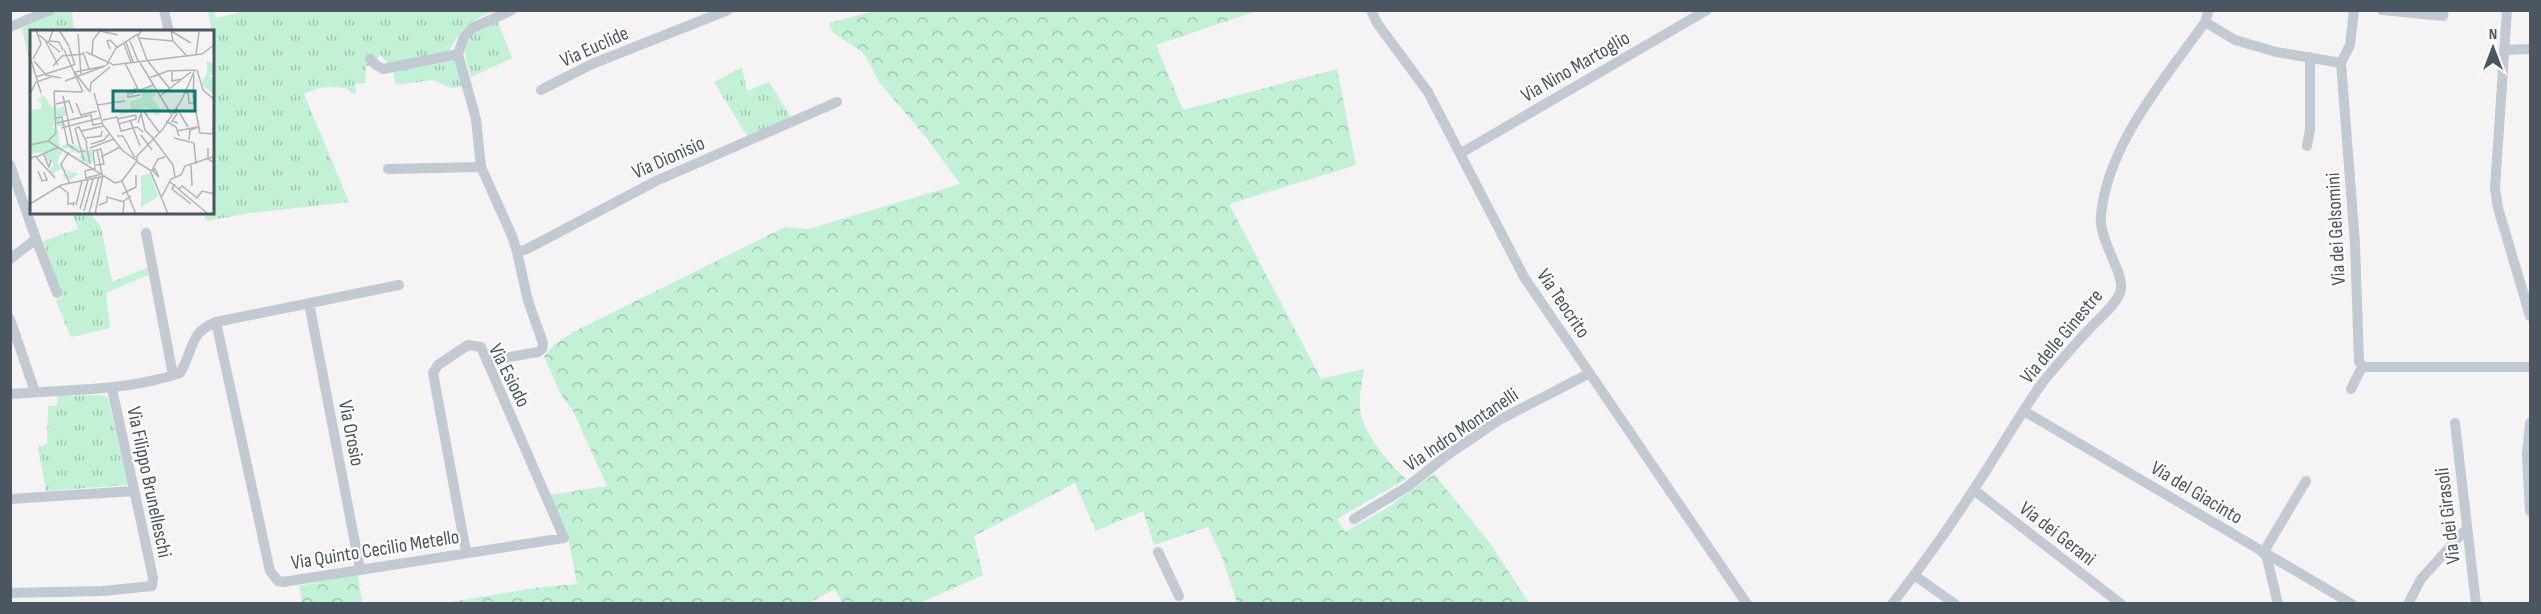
<svg xmlns="http://www.w3.org/2000/svg" width="2541" height="614" font-family="'Sofia Sans Condensed',sans-serif">
<defs>
<pattern id="grass-tufts" width="24" height="20" patternUnits="userSpaceOnUse" patternTransform="scale(1.5)"><rect width="24" height="20" fill="#c3f1d5"/><path d="M3 7l-1-3M5 7V3M7 7l1-3M15 17l-1-3M17 17v-4M19 17l1-3" fill="none" stroke="#a0c6b0"/></pattern>
<pattern id="forest-crowns" width="20" height="18" patternUnits="userSpaceOnUse" patternTransform="scale(1.5)"><rect width="20" height="18" fill="#c3f1d5"/><path d="M2 6a3 3 0 1 1 6 0M12 15a3 3 0 1 1 6 0" fill="none" stroke="#a0c6b0"/></pattern>
</defs>
<rect width="100%" height="100%" fill="#f5f3f3"/>
<path fill="url(#grass-tufts)" d="M237,10L495,11C472,19 459,30 449,52L389,64L380,55L371,66H366L365,83L355,84L356,93L352,94L348,89C330,85 321,86 304,94L349,202L251,213L206,221L204,213H213V48L215,47L208,11H214L216,18L238,13Z
M56,11H72L74,31L32,32L31,71L22,28Z
M497,20L512,58L471,77C460,40 462,37 497,20Z
M457,59L465,86L452,88L432,80L396,85L393,72Z
M742,67L747,91L769,82L791,117L747,136L714,82Z
M72,213H90L101,227L112,282L149,267L150,274L106,293L110,328L71,337L56,301L62,297L43,241L78,229Z
M104,395L108,398L128,485L46,491L38,447L47,444L48,406H57V396Z"/>
<path fill="url(#forest-crowns)" d="M878,10L1257,11L1156,45L1183,110L1337,69L1356,165L1229,204L1321,379L1364,369C1362,382 1359,395 1360,408C1361,431 1390,465 1406,479L1337,519L1345,532L1387,508L1434,474L1490,543L1529,603H1237L1222,557L1208,527L1154,545L1143,511L1096,531L1075,483L974,536L983,575L920,603H842L835,589L807,604H439L534,588L577,584L567,532L550,495L607,486L573,411L560,393L544,356L555,344L575,331L785,227L808,229L960,184L928,140L880,83L866,57L861,51L833,33L829,23Z
M358,574L362,603H302L299,586Z"/>
<g fill="none" stroke-linecap="round" stroke-linejoin="round">
<path stroke="#c1cad2" stroke-width="10" d="M164,10L169,32
M512,10L472,28L464,37L458,54L476,119L481,167L512,236L517,252L527,249L656,181L837,102
M1371,10L1377,23L1428,92L1524,277L1747,604
M2382,10L2443,16L2444,10
M2507,10L2495,188L2498,208L2530,316
M2205,22L2235,40L2276,52L2341,63L2355,244L2359,361L2362,367H2530
M10,27L50,10
M2504,50L2530,49
M370,59L376,65L383,69L458,54
M2341,63L2350,45L2354,10
M541,90L592,64L728,10
M2307,146L2310,129V57
M1461,153L1707,10
M10,165L36,239L10,259
M388,169L481,167
M146,233L173,375
M36,239L57,293
M309,303L360,569
M10,319L35,392
M216,322L270,571L278,581L283,582L564,538L481,347L468,345L438,365L433,373L466,552
M487,361L538,352L542,349L543,343L528,301L517,252
M2351,389L2362,367
M10,394C68,389 124,392 180,373C194,351 188,333 216,322L399,285
M2024,411L2352,604
M2455,423L2476,604
M2530,423L2527,454L2530,511
M1974,490L2121,604
M10,499L134,491
M1354,519L1407,487L1446,456L1499,420L1590,373
M1158,552L1179,596
M2263,553L2306,481
M2266,554L2278,604
M1914,575L1955,604
M10,593L103,591L152,586L153,578L145,540L112,389
M1892,604C1921,567 1949,528 1974,489C1998,454 2018,416 2043,382C2059,362 2076,343 2094,324C2103,315 2115,305 2120,293C2127,274 2098,242 2101,215C2108,143 2165,79 2205,22L2209,10
M2408,604L2421,579L2467,528"/>
</g>
<g text-anchor="middle" stroke-width="4.5" stroke-linejoin="round" paint-order="stroke">
<g font-size="20" fill="#4a5661" stroke="#fff">
<text transform="translate(594 46) rotate(-24)" y="7">Via Euclide</text>
<text transform="translate(1575 66) rotate(-30)" y="7">Via Nino Martoglio</text>
<text transform="translate(668 157) rotate(-24)" y="7">Via Dionisio</text>
<text transform="translate(2335 229) rotate(-93)" y="7">Via dei Gelsomini</text>
<text transform="translate(1564 303) rotate(56)" y="7">Via Teocrito</text>
<text transform="translate(2061 336) rotate(-50)" y="7">Via delle Ginestre</text>
<text transform="translate(510 375) rotate(63)" y="7">Via Esiodo</text>
<text transform="translate(1461 429) rotate(-34)" y="7">Via Indro Montanelli</text>
<text transform="translate(352 433) rotate(79)" y="7">Via Orosio</text>
<text transform="translate(150 482) rotate(78)" y="7">Via Filippo Brunelleschi</text>
<text transform="translate(2197 492) rotate(31)" y="7">Via del Giacinto</text>
<text transform="translate(2447 516) rotate(-97)" y="7">Via dei Girasoli</text>
<text transform="translate(2058 533) rotate(38)" y="7">Via dei Gerani</text>
<text transform="translate(375 549) rotate(-9)" y="7">Via Quinto Cecilio Metello</text>
</g>
</g>
<g transform="translate(30 30)">
<rect width="184" height="184" fill="#f5f3f3"/>
<path d="M177,31L184,34V43L179,47H184V64L171,54L177,44ZM12,64L22,77L26,74L27,79L34,76L36,85L29,88L36,96H21L28,101L30,118L38,113L55,119L56,123L62,117L63,133L59,131L58,135L49,127L54,124L48,119L42,123L40,117L33,119L27,132L33,139L48,144L41,149L34,148L33,144L40,143L31,139L22,144L19,141L24,134L16,130L13,122L0,124V74L3,80L11,79V73L5,69L10,70Z" fill="#c3f1d5"/>
<path d="M123,55L126,61L120,63L126,64L122,68L132,82L126,86L117,77L89,86L92,80H101L100,72L113,67L109,62Z" fill="#c3f1d5"/>
<path d="M120,143L128,166L111,178V146Z" fill="#c3f1d5"/>
<path fill="none" stroke="#b1b4b9" stroke-width="1.5" d="M23,0L19,11L29,12L33,20M29,0L39,16M112,0L108,6L117,30M141,0L143,11L156,25M141,1L161,13M48,4L51,44M9,5L30,22M108,8L143,11M15,10L28,35M100,11L108,31M96,12L103,32M94,14L101,32M39,17L45,35M80,19L77,11L80,10L87,17M34,20L53,62M53,22L59,39M56,22L82,34M166,24L169,2M62,25L63,10L70,1L88,5M3,29L11,14L6,0M1,30L11,63M117,30L140,59M4,31L16,45L31,48M109,31L141,84M95,33L109,61M82,35L172,24L185,14M23,36L32,26L54,24M76,36L86,18L108,4M167,40L173,60L185,70M142,41V51L152,49M45,42L75,36M45,43L59,61M164,45L163,67L170,103L185,104M6,47L44,35M119,48L138,41L166,40M35,51L75,36M108,58L98,62V67L110,65M24,61L52,62M60,62L61,53L80,37M154,62L158,63L159,73H165M64,63L73,95L92,120L107,131M0,64L6,52L21,47M100,64L123,55M33,66L43,114M130,66L161,42M46,73L51,85L67,81M26,74L39,71L43,83M67,75L95,71M146,77L158,97M143,81L147,84L142,91L148,93M118,85L114,82L129,102M26,88L32,87L38,115L49,122L56,121M87,89L106,85M73,90L87,87L91,101L107,97L113,102M100,90L110,116M136,91L146,97L149,106M27,93L61,85L63,95L73,93M108,93L111,83L115,100L123,108M89,94L106,89V85M31,98L70,88M45,98L54,131M46,98L49,97L57,113M51,101L74,96M147,101L167,97M183,102L184,78M111,105L122,120M87,106H93L105,128M56,108L71,106L72,101M123,108L143,135L145,147M144,108L164,113L166,134M159,110L160,100L169,97M18,111L85,153L92,151M18,111L26,103L24,61M56,113L60,134M61,114L74,110L80,103M0,115L18,111M60,118L84,109M178,118V129L185,133M39,122L31,134L40,154M13,123L19,137L21,130M6,127L29,117M71,127L90,117M0,129L5,126L25,148M107,132V126L133,99L151,71L165,40M107,132L120,140L138,184M161,135L162,156M65,137L63,121L71,119L74,134L66,135M66,138L55,141L56,148L72,144L67,120M122,140L128,129L135,127M8,141L12,151L17,150L14,142M120,141L125,139L129,147L122,140M92,151L106,184M92,151L106,132M140,152L177,183M145,154L142,159L161,174M29,156L38,163V174L44,173L43,176M149,159L152,156L167,168M92,164L106,157V145M131,168L141,149L151,145L155,136L185,126M167,168L172,161L185,164M0,174L31,155L75,146M46,175L52,151M69,175L77,172V167L94,172M50,179L58,150M54,181L63,149M59,183L69,147M65,184L73,145M93,184L94,171L101,166"/>
<path fill="#0f766e" fill-opacity="0.15" stroke="#0f766e" stroke-width="3" d="M83,61H165V81H83Z"/>
<rect width="184" height="184" fill="none" stroke="#4a5661" stroke-width="3"/>
</g>
<rect width="2541" height="614" fill="none" stroke="#4a5661" stroke-width="24"/>
<g transform="translate(2493 48)" stroke="#ffffff" stroke-width="4.5" paint-order="stroke">
<path d="M0-4.5L10 22L0 15L-10 22Z" fill="#4a5661"/>
<text y="-9" font-size="16" font-weight="bold" text-anchor="middle" fill="#4a5661">N</text>
</g>
</svg>
